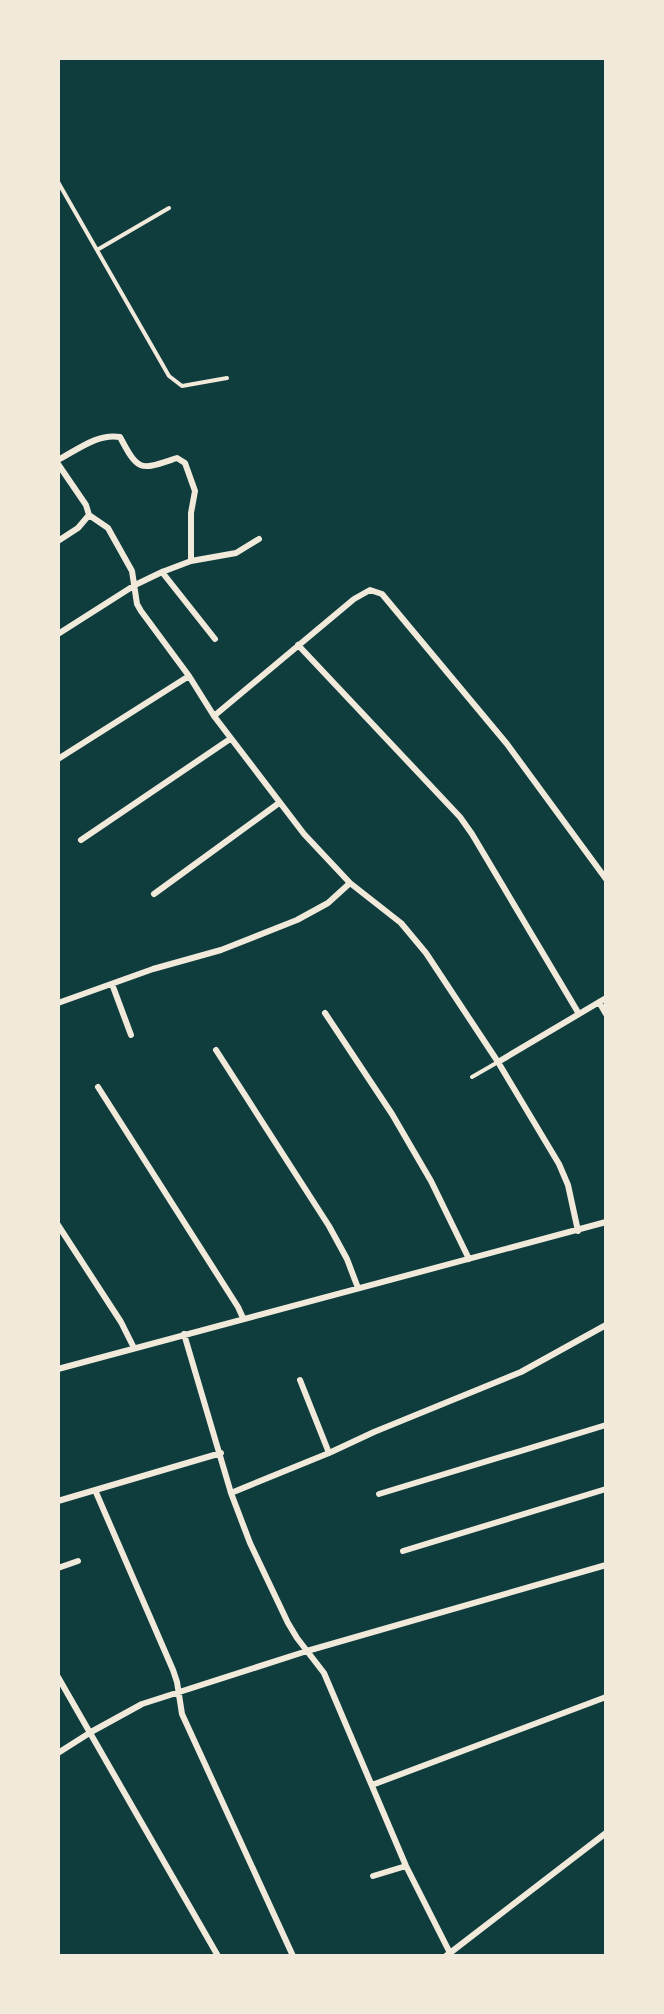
<svg xmlns="http://www.w3.org/2000/svg" width="664" height="2014" font-family="'Asap Condensed',sans-serif">
<rect width="100%" height="100%" fill="#0f3d3e"/>
<g fill="none" stroke-linecap="round" stroke-linejoin="round">
<path stroke="#f1e9da" stroke-width="4" d="M58,182L169,376L182,386L227,378
M97,250L169,208
M472,1077L498,1062"/>
<path stroke="#f1e9da" stroke-width="6" d="M58,460C77,450 98,433 120,437C139,473 140,470 177,458L185,463L195,491L191,513V561
M58,464L86,505L89,515L108,528L113,537L132,571L137,604L141,611L189,676L214,716L304,834L350,883L401,923L426,953L498,1062L559,1164L568,1185L578,1231
M58,541L78,528L89,515
M162,572L215,639
M58,634L135,585L162,572L191,561L236,553L259,539
M298,645L460,817L472,834L579,1014
M214,716L354,599L370,590L382,594L507,744L606,879
M58,759L189,676
M81,840L230,739
M154,894L279,803
M112,984L131,1035
M599,1002L606,1014
M58,1003L153,969L221,950L297,920L328,903L350,883
M325,1013L392,1114L431,1181L469,1259
M216,1050L329,1226L347,1259L358,1288
M498,1062L606,998
M98,1087L238,1307L243,1318
M58,1225L121,1322L134,1348
M184,1334L231,1493L250,1543L288,1623L297,1638L324,1673L406,1866L450,1953
M58,1369L606,1222
M300,1380L329,1453
M95,1490L173,1670L177,1682L182,1714L293,1956
M231,1493L329,1453L374,1432L521,1372L606,1325
M379,1494L606,1425
M58,1501L221,1453
M403,1551L606,1489
M58,1568L78,1561
M58,1677L218,1956
M58,1753L91,1732L142,1704L307,1651L606,1565
M372,1785L606,1697
M373,1876L406,1866
M446,1956L606,1833"/>
</g>
<rect width="664" height="2014" fill="none" stroke="#f1e9da" stroke-width="120"/>
</svg>
